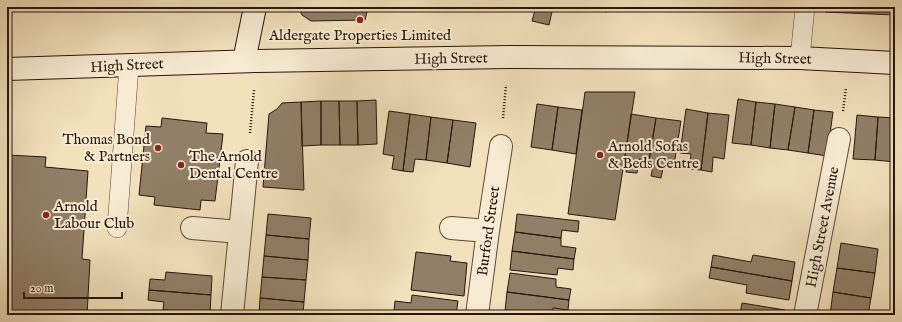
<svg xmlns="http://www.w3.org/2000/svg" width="902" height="322" font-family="'IM FELL English',serif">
<rect width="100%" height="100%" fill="#f2e1bb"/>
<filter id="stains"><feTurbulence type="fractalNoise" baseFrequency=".005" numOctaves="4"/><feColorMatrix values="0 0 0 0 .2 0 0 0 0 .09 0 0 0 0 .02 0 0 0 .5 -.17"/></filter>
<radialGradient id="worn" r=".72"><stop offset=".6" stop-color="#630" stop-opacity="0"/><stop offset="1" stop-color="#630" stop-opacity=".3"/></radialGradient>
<path fill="#917f67" stroke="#28150d" d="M298,7H368L365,20L311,21L302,15Z
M521,7H553L549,25L532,21L535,10Z
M589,7H608L607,12Z
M825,7H895V15L825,12Z
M585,92H635L615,220L568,214Z
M738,99L756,102L751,145L732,143Z
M376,100L377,144L358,145L357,101Z
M321,101H339L340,145H321Z
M321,101V145L302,146L301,102Z
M339,101H357L358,145H340Z
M301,102L304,190L263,187L269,114L277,109L282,103Z
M756,102L775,104L770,148L751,145Z
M537,104L558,107L552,150L531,147Z
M775,104L795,107L788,150L770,148Z
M558,107L582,110L576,154L552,150Z
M795,107L814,110L808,153L788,150Z
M686,109L708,113L701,170L689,169L691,154L680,153Z
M814,110L833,112L827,156L808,153Z
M389,111L410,114L403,171L392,169L394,156L383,154Z
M708,113L729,115L724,159L713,157L712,172L701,170Z
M410,114L431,117L426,160L415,159L413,172L403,171Z
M631,114L656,118L649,161L639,159L637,173L626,172L628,157H625Z
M857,115L878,117L875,160L853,159Z
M431,117L453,120L447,163L426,160Z
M878,117L895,118V162L875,160Z
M162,118L207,123L206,133L223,134L215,201L201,200L200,210L154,205L155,197L139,195L146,126L161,127Z
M656,118L681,121L674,165L664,164L661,178L651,176L654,161H649Z
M453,120L476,123L470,167L447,163Z
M7,155L46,157L45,167L88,171L82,259L90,260L87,315H7Z
M268,214L311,218L309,239L266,235Z
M517,214L579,221L578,232L562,230L561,238L515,232Z
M515,232L561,238V246L576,248L574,259L512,251Z
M266,235L309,239L308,260L264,256Z
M841,243L878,249L875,273L837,268Z
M512,251L574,259L573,270L558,268L557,275L510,270Z
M416,252L451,256L450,261L467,263L464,296L411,290Z
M713,255L751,262L753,255L795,262L792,281L711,267Z
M264,256L308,260L306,280L262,277Z
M711,267L792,281L789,300L746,293L747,285L709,278Z
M837,268L875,273L871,298L833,292Z
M166,272L212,276L211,295L149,290L150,279L165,280Z
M510,273L556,279V287L571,289L569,300L507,292Z
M262,277L306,280L304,302L260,298Z
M149,290L211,295L210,314L163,310L164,302L148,300Z
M507,292L569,300L568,310L553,308L552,315H541L505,311Z
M833,292L871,298L868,315H830Z
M412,295L458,301L456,315H425L394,311L395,301L411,303Z
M260,298L304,302L303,315H259Z
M742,303L785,310L784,315H740Z
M163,310L210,314V315H162Z
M394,311L425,315H393Z
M505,311L541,315H505Z"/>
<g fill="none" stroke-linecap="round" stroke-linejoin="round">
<g stroke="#5a4838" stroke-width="20">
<path id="lane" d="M800,58L805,7
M117,228L129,66"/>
</g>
<g stroke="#5a4838" stroke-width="24">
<path id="street" d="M192,228L240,232
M451,228L488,231
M232,315L247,161
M477,315L488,231L501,146
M805,315L839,139"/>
</g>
<g stroke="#28150d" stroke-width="24">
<path id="secondary" d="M244,61L255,7
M7,69L257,61L509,57L800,58L895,63"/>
</g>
<path stroke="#28150d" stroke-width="2.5" stroke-dasharray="1 2" stroke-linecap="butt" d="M843,111L846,88
M503,118L506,85
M250,133L254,90"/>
<use href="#lane" stroke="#f7ecd3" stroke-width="19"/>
<use href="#street" stroke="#f7ecd3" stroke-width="22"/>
<use href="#secondary" stroke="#f7ecd3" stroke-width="22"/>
</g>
<g fill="#8f2418" stroke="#f7ecd3" stroke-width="1.5">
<circle cx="360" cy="20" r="4"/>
<circle cx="158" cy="148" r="4"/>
<circle cx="600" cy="155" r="4"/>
<circle cx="181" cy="165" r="4"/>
<circle cx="46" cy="215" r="4"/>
</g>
<g text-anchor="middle" stroke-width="4" stroke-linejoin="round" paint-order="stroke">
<g font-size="15" fill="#28150d" stroke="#f7ecd3" text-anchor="start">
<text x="360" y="40" text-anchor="middle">Aldergate Properties Limited</text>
<text x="150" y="144" text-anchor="end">Thomas Bond<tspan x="150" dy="17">&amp; Partners</tspan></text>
<text x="608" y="151">Arnold Sofas<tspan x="608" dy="17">&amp; Beds Centre</tspan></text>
<text x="189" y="161">The Arnold<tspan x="189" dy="17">Dental Centre</tspan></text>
<text x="54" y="211">Arnold<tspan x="54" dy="17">Labour Club</tspan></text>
</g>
<g font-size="15" fill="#28150d" stroke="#f7ecd3">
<text transform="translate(451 58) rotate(-1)" y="5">High Street</text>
<text transform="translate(775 58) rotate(1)" y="5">High Street</text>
<text transform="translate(127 65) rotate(-3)" y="5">High Street</text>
<text transform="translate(822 227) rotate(-79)" y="5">High Street Avenue</text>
<text transform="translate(488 231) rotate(-82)" y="5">Burford Street</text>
</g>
</g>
<rect width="902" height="322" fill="none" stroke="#f2e1bb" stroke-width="24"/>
<rect x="8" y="8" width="886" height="306" fill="none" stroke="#28150d" stroke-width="2"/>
<rect x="12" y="12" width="878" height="298" fill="none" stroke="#28150d"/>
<path d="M24 292v6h98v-6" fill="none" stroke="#28150d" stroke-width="2"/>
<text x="30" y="292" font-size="12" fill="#28150d" stroke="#f7ecd3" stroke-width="3" paint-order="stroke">20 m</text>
<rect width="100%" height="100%" filter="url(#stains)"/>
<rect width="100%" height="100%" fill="url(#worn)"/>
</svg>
